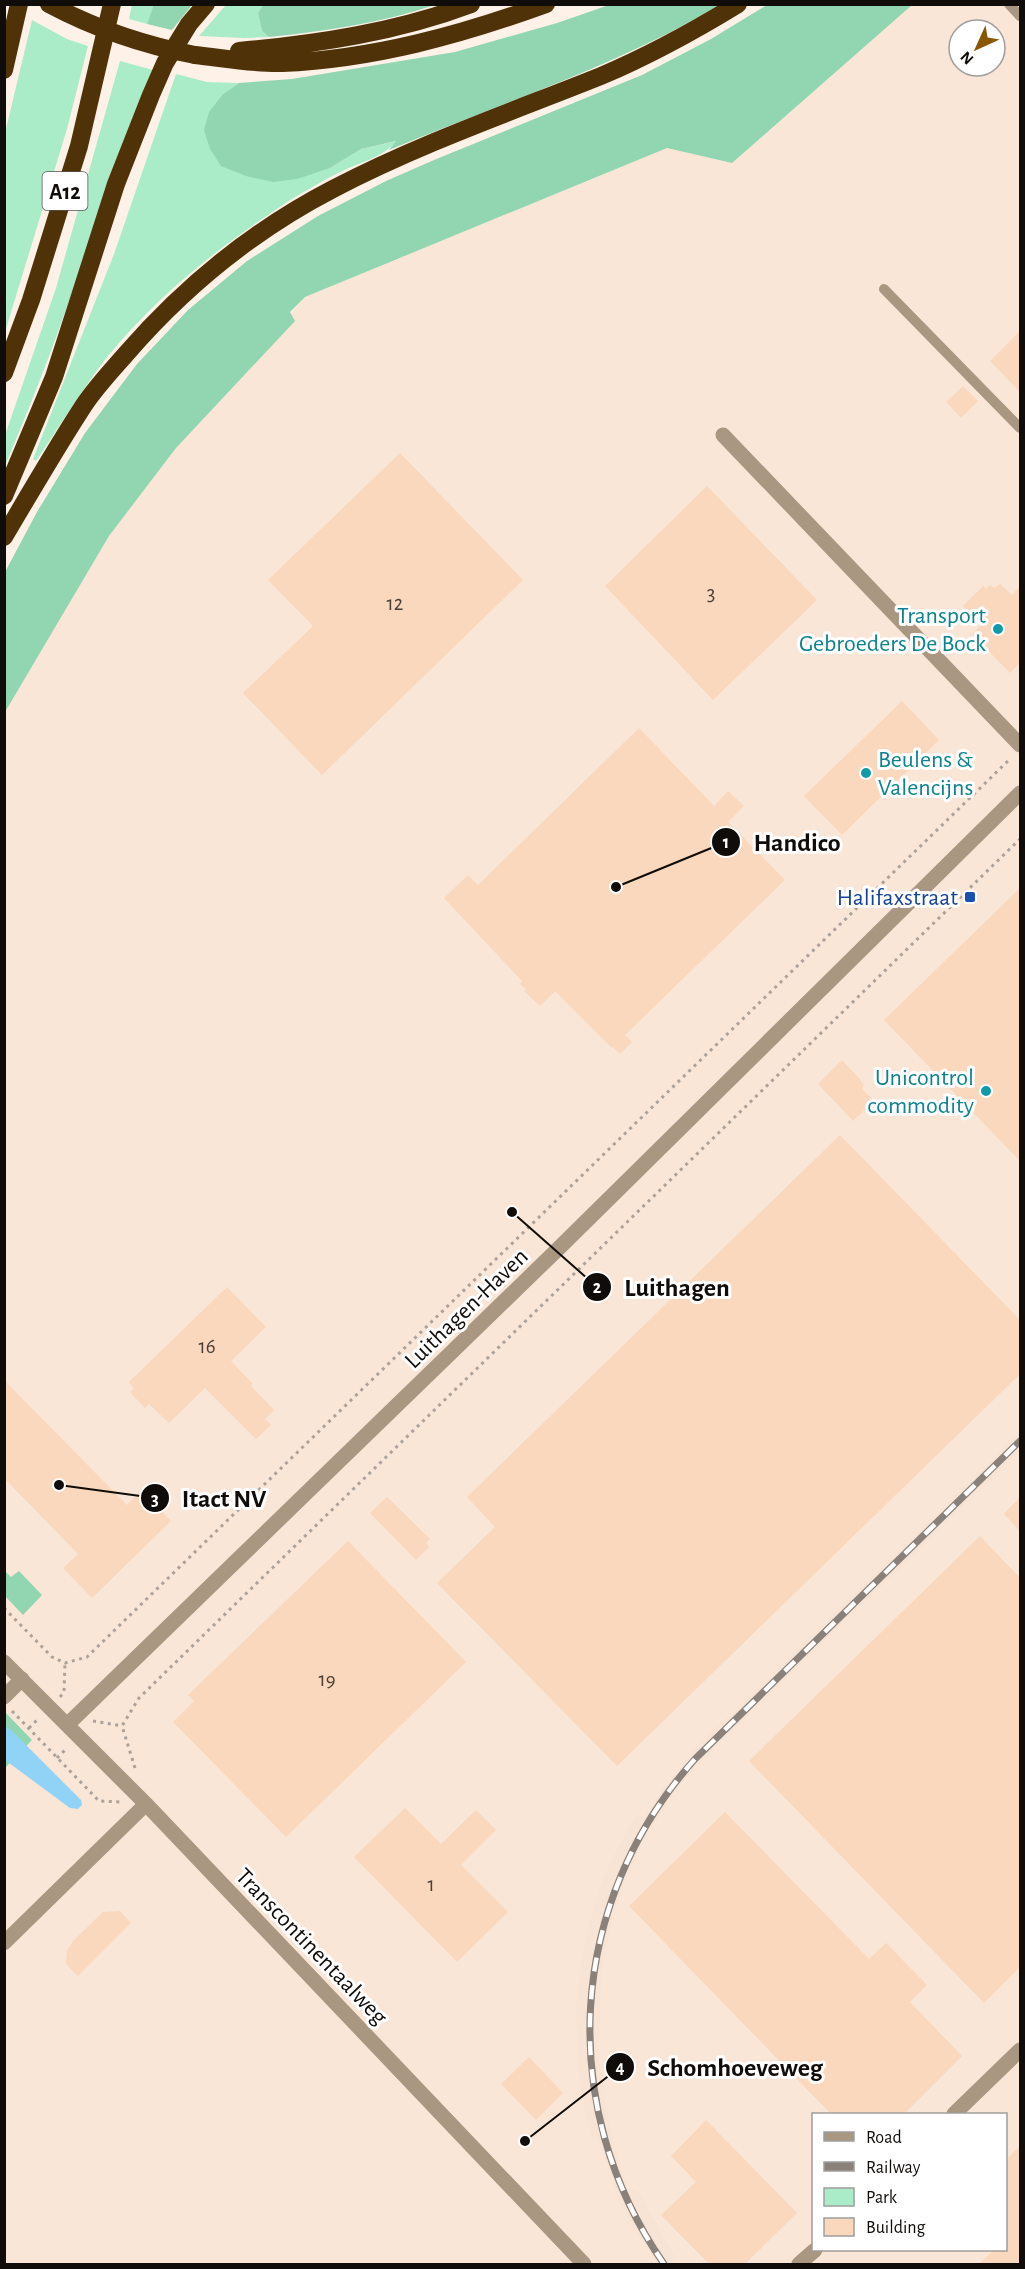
<svg xmlns="http://www.w3.org/2000/svg" width="1025" height="2269" font-family="'Alegreya Sans',sans-serif">
<rect width="100%" height="100%" fill="#fef1e7"/>
<path fill="#f9e6d6" fill-rule="evenodd" d="M912,5H1020V2264H5V1768L32,1740L5,1712L4,712L109,536L176,448L305,297L667,148L732,163ZM959,30H995V66H959ZM814,2114H1006V2250H814Z"/>
<path fill="#f7e4d4" d="M1020,1432V1451L692,1770L668,1802L649,1831L628,1873L612,1917L613,1920L601,1972L599,2056L606,2108L615,2149L628,2188L638,2191L679,2264H658L635,2230L622,2206L597,2138L592,2140L583,2106L578,2066L576,2010L580,1970L589,1925L601,1884L617,1849L636,1815L644,1818L661,1791L697,1747Z"/>
<path fill="#aaecc8" d="M132,5H154L147,24L129,19Z
M226,5H263L258,13L262,31L269,37L244,38L199,36Z
M32,20L67,39L88,46L67,129L5,332V133Z
M120,61L153,70C121,142 98,218 72,292C52,351 29,409 5,466V435L56,288Z
M176,74L207,82L239,83L223,94L330,168L361,149L397,141C382,158 358,163 338,173C315,185 292,198 271,213C211,253 155,299 108,356C82,389 60,426 36,461L33,459L114,254Z"/>
<path fill="#92d5b1" d="M154,4H192V5L172,30L147,24Z
M263,5H435C381,23 326,31 269,37L262,31L258,13Z
M609,5H720C616,66 500,104 389,150L396,141L361,149L330,168L297,179L273,182L246,176L221,166L210,149L204,130L209,112L223,94L239,83L292,79L455,52L557,23Z
M767,5H912L732,163L667,148L305,297L290,312L295,321L176,448L109,536L5,712V572L37,512L85,433L137,364L188,310L247,261L318,216L386,181L434,160L642,75L711,39Z
M4,1570L11,1577L19,1571L42,1595L23,1615L5,1596Z
M5,1712L32,1740L5,1768Z"/>
<path fill="#90d3f7" d="M4,1726L10,1729L81,1800L82,1805L78,1809L70,1808L5,1760Z"/>
<path fill="#f9d8bd" d="M1020,331V392L990,361Z
M963,386L978,401L961,418L946,402Z
M400,453L523,580L322,775L243,693L313,626L268,580Z
M707,486L817,600L713,700L605,586Z
M1000,584L1012,595L1020,586V663L1010,673L972,634L981,625L963,606L983,586L986,589L990,585L994,588Z
M902,701L939,740L842,835L804,796Z
M639,728L714,806L728,791L744,806L728,822L785,880L625,1035L632,1042L620,1054L613,1047L612,1048L555,991L540,1006L524,991L526,989L520,984L522,981L444,898L468,875L478,885Z
M1020,888V1161L884,1020Z
M842,1060L859,1078L864,1085L862,1089L874,1101L853,1121L818,1084Z
M840,1135L1020,1320V1374L617,1766L437,1583L495,1527L467,1497Z
M227,1287L266,1327L231,1361L253,1384L251,1386L274,1410L265,1419L271,1425L256,1439L205,1388L169,1423L149,1404L145,1408L130,1392L134,1389L129,1382Z
M4,1380L127,1505L141,1491L171,1521L92,1598L63,1568L78,1554L4,1478Z
M387,1497L430,1539L426,1543L429,1547L416,1560L370,1513Z
M1020,1497V1531L1004,1514Z
M980,1536L1020,1578V1967L984,2003L749,1761Z
M348,1541L466,1662L286,1837L173,1722L194,1701L188,1695Z
M405,1808L441,1844L476,1810L496,1830L461,1865L508,1912L457,1962L354,1857Z
M725,1812L869,1959L886,1943L927,1985L910,2002L962,2056L903,2115H832L629,1906Z
M120,1911L131,1923L78,1976L66,1964L67,1950L73,1941L103,1912Z
M529,2057L563,2093L536,2120L501,2084Z
M706,2120L797,2213L744,2265H710L661,2215L696,2182L671,2156Z
M1020,2146V2265H978L994,2250H1005V2161Z"/>
<g fill="none" stroke-linecap="round" stroke-linejoin="round">
<path stroke="#aca29b" stroke-width="3" stroke-dasharray="3 4.5" stroke-linecap="butt" d="M4,1608L52,1657L65,1663L87,1657L1011,758
M60,1697L64,1692L65,1663
M12,1711L99,1801L120,1802
M93,1721L122,1726
M29,1728L38,1719
M57,1758L67,1748
M135,1768L122,1726L139,1698L1020,839"/>
<path stroke="#aa9781" stroke-width="10" d="M1009,4L1020,16
M884,289L1020,428"/>
<path stroke="#aa9781" stroke-width="15" d="M723,435L1020,745
M4,1662L146,1804L584,2264
M4,1697L22,1679
M67,1725L559,1248L1020,793
M4,1943L146,1804
M954,2114L1020,2050
M799,2264L815,2250"/>
<path stroke="#4f3208" stroke-width="18" d="M239,51C317,44 397,32 471,4
M195,55C223,58 254,64 282,63C373,59 461,35 546,4
M4,70L19,4
M4,373L31,300L79,146L112,4
M4,496L54,377L116,184L151,95L165,63L189,24L206,4
M4,537C30,493 56,448 84,405C96,387 112,370 126,354C184,287 254,230 333,189C419,144 511,112 601,76C648,56 694,31 738,4"/>
<g stroke="#89817a" stroke-width="7">
<path id="rail" d="M664,2264C555,2107 567,1902 695,1759L1020,1441"/>
</g>
<use href="#rail" stroke="#fff" stroke-width="4.5" stroke-dasharray="14" stroke-linecap="butt"/>
<path stroke="#4f3208" stroke-width="18" d="M49,4C96,29 143,45 195,55"/>
</g>
<g fill="#0f9aa8" stroke="#fff" stroke-width="2">
<circle cx="998" cy="629" r="6"/>
<circle cx="866" cy="773" r="6"/>
<circle cx="986" cy="1091" r="6"/>
</g>
<rect fill="#1a4fb4" stroke="#fff" stroke-width="2" x="964" y="891" width="12" height="12" rx="3"/>
<g text-anchor="middle" stroke-width="6" stroke-linejoin="round" paint-order="stroke">
<g font-size="21" fill="#4a3f36">
<text x="711" y="600">3</text>
<text x="395" y="610">12</text>
<text x="207" y="1353">16</text>
<text x="327" y="1686">19</text>
<text x="431" y="1891">1</text>
</g>
<rect fill="#fff" stroke="#585553" stroke-width="1.5" x="42.5" y="172" width="45" height="38" rx="4.5"/>
<g font-size="22" font-weight="bold" fill="#100c09">
<text x="65" y="199">A12</text>
</g>
<g font-size="24" fill="#0d838f" stroke="#fff" text-anchor="end">
<text x="986" y="623">Transport<tspan x="986" dy="28">Gebroeders De Bock</tspan></text>
<text x="878" y="767" text-anchor="start">Beulens &amp;<tspan x="878" dy="28">Valencijns</tspan></text>
<text x="974" y="1085">Unicontrol<tspan x="974" dy="28">commodity</tspan></text>
</g>
<g font-size="24" fill="#164399" stroke="#fff" text-anchor="end">
<text x="958" y="905">Halifaxstraat</text>
</g>
<g font-size="24" fill="#100c09" stroke="#fff">
<text transform="translate(466 1308) rotate(-44)" y="8">Luithagen-Haven</text>
<text transform="translate(312 1946) rotate(46)" y="8">Transcontinentaalweg</text>
</g>
</g>
<path fill="none" stroke="#100c09" stroke-width="2" d="M616 887L726 842M512 1212L597 1287M59 1485L155 1498M525 2141L620 2067"/>
<g fill="#100c09" stroke="#fff" stroke-width="2">
<circle cx="616" cy="887" r="6"/>
<circle cx="512" cy="1212" r="6"/>
<circle cx="59" cy="1485" r="6"/>
<circle cx="525" cy="2141" r="6"/>
<circle cx="726" cy="842" r="15"/>
<circle cx="597" cy="1287" r="15"/>
<circle cx="155" cy="1498" r="15"/>
<circle cx="620" cy="2067" r="15"/>
</g>
<g font-size="18" text-anchor="middle" font-weight="bold" fill="#fff">
<text x="726" y="848">1</text>
<text x="597" y="1293">2</text>
<text x="155" y="1505">3</text>
<text x="620" y="2073">4</text>
</g>
<g font-size="26" text-anchor="middle" font-weight="bold" fill="#100c09" stroke="#fff" stroke-width="6" stroke-linejoin="round" paint-order="stroke">
<text x="797" y="851">Handico</text>
<text x="677" y="1296">Luithagen</text>
<text x="224" y="1507">Itact NV</text>
<text x="735" y="2076">Schomhoeveweg</text>
</g>
<rect width="1025" height="2269" fill="none" stroke="#100c09" stroke-width="12"/>
<rect x="812" y="2113" width="195" height="138" fill="#ffffff" stroke="#9f9e9d" stroke-width="1.5"/>
<rect x="824" y="2132" width="30" height="9" fill="#aa9781" stroke="#9f9e9d" stroke-width="1.5"/>
<text x="866" y="2143" font-size="18" fill="#100c09">Road</text>
<rect x="824" y="2162" width="30" height="9" fill="#89817a" stroke="#9f9e9d" stroke-width="1.5"/>
<text x="866" y="2173" font-size="18" fill="#100c09">Railway</text>
<rect x="824" y="2188" width="30" height="18" fill="#aaecc8" stroke="#9f9e9d" stroke-width="1.5"/>
<text x="866" y="2203" font-size="18" fill="#100c09">Park</text>
<rect x="824" y="2218" width="30" height="18" fill="#f9d8bd" stroke="#9f9e9d" stroke-width="1.5"/>
<text x="866" y="2233" font-size="18" fill="#100c09">Building</text>
<g transform="translate(977 48) rotate(225)"><circle r="28" fill="#ffffff" stroke="#9f9e9d" stroke-width="1.5"/>
<path d="M0-4.5L10 22L0 15L-10 22Z" fill="#895700"/>
<text y="-9" font-size="16" font-weight="bold" text-anchor="middle" fill="#100c09">N</text>
</g>
</svg>
